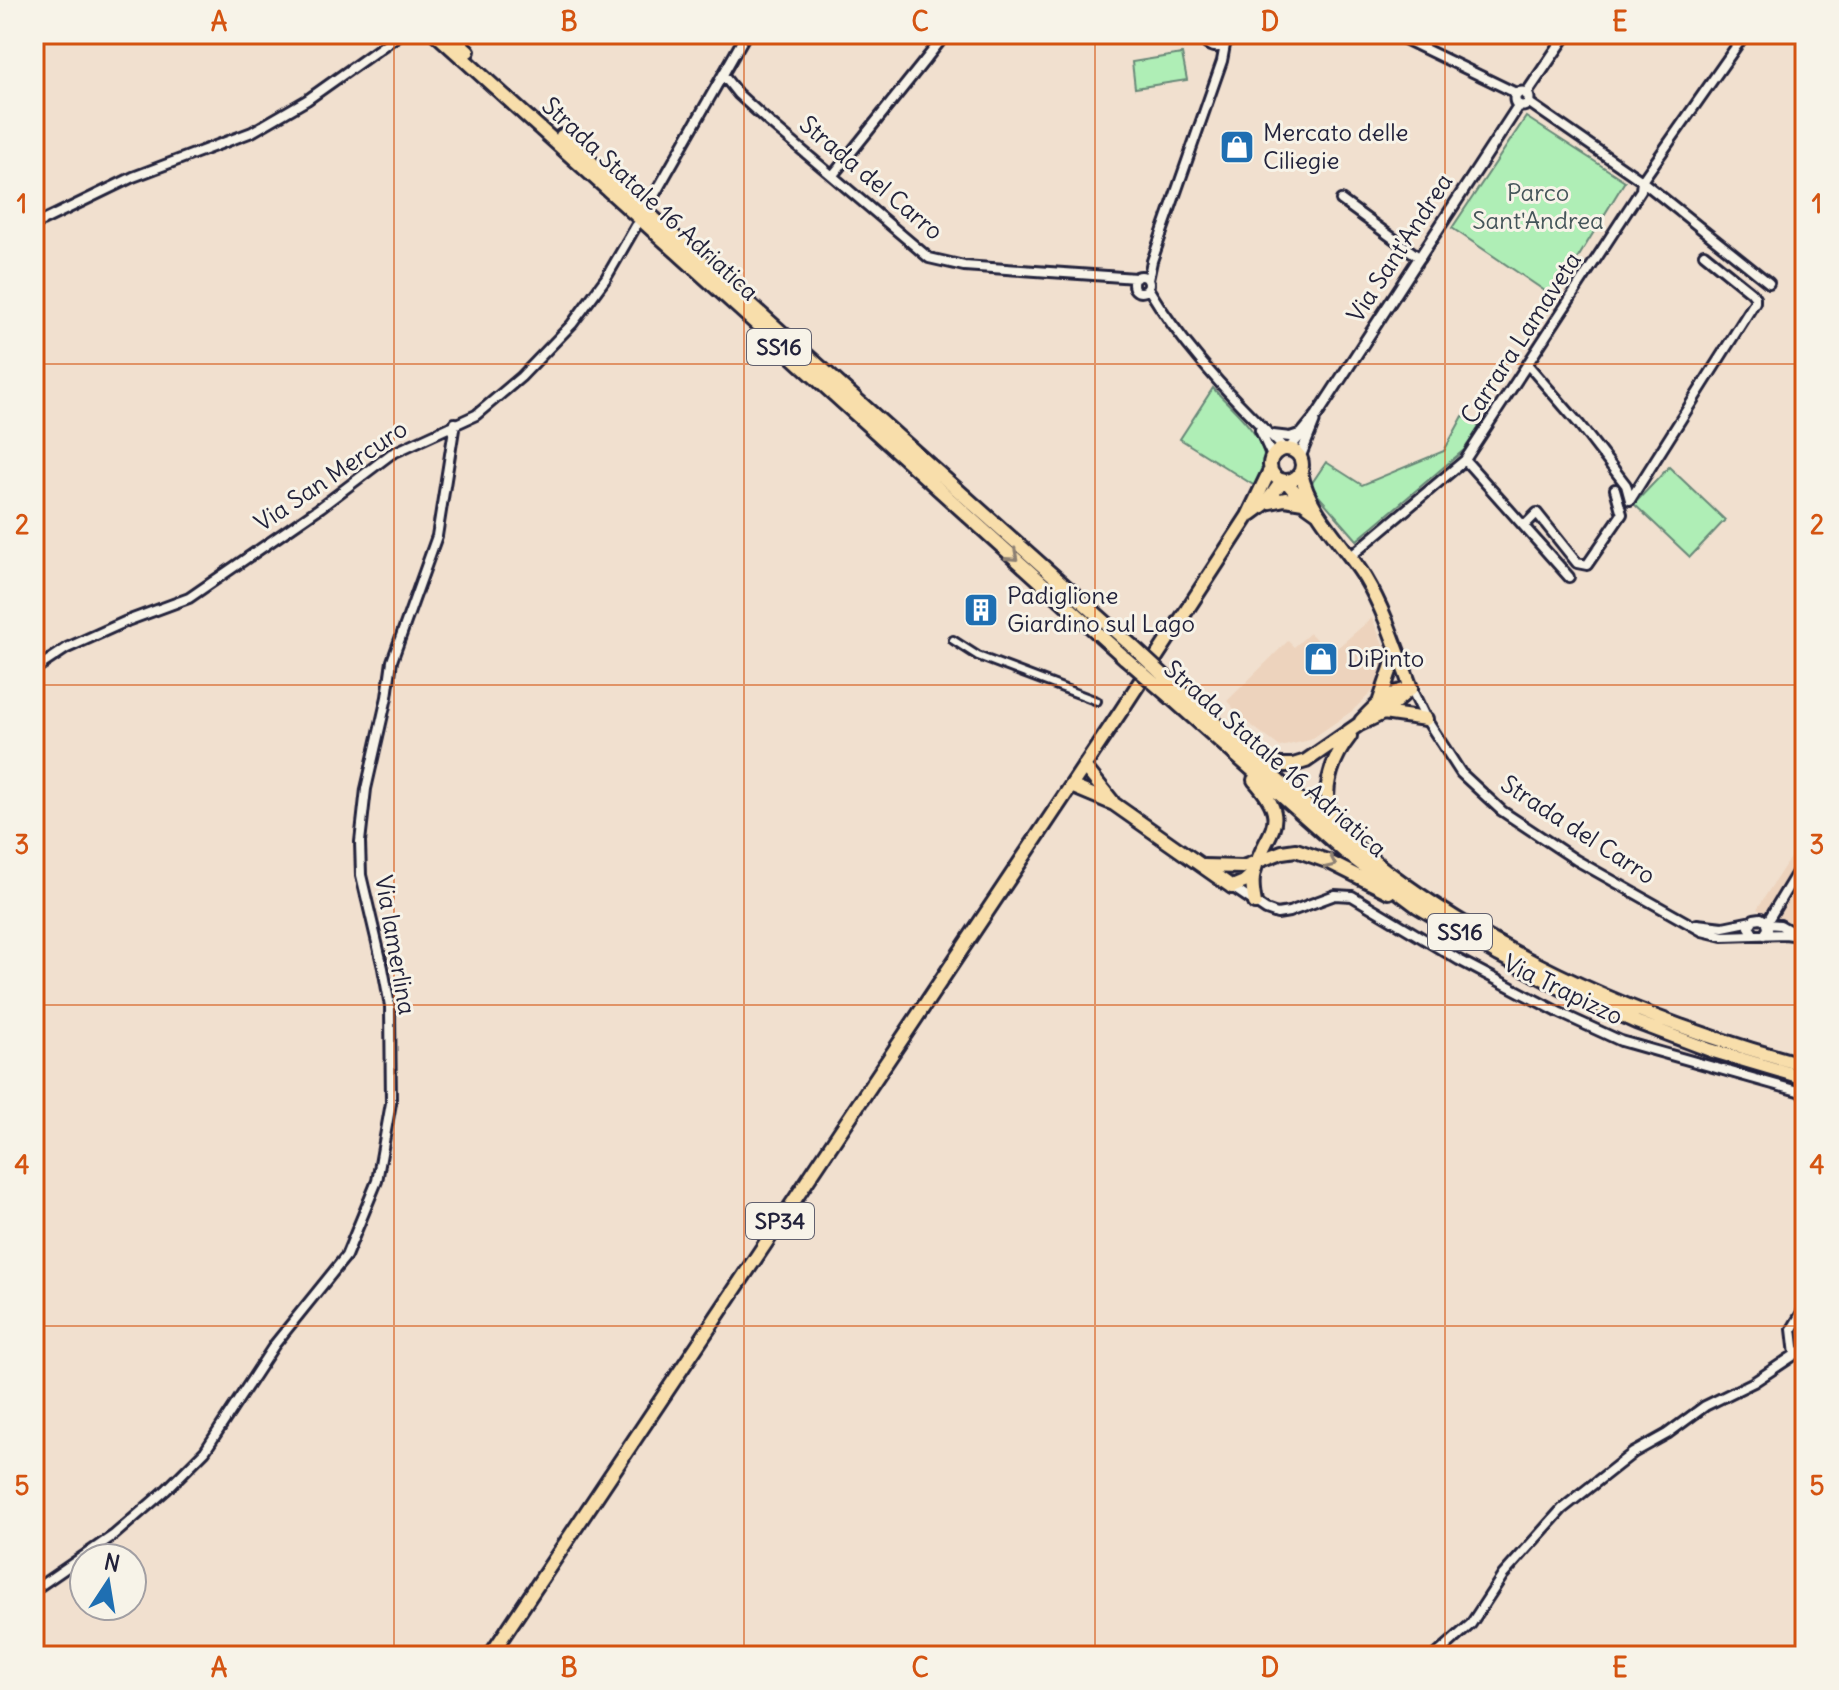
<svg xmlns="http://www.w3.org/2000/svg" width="1839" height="1690" font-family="Delius,sans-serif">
<rect width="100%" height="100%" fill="#f1e0cf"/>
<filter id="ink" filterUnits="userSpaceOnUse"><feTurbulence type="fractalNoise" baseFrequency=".0125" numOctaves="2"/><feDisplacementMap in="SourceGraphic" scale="16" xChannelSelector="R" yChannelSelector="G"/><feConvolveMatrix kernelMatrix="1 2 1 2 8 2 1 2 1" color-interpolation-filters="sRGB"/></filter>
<g filter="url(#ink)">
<path fill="#edd3bd" d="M1372,618L1388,657L1382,676L1371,693L1352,711L1310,740L1280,747L1243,719L1227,701L1288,641L1294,647L1310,633L1330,654Z
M1805,834V938L1757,909Z"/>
<path fill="#afeeb6" stroke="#688878" stroke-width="2" d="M1182,54L1187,80L1135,88L1132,62Z
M1526,117L1625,181L1554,297L1452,228Z
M1213,388C1236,414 1286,451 1255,486L1180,439Z
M1463,416L1479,427L1464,450L1357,540L1310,486L1326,462L1362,485L1444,451Z
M1669,467L1725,520L1690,557L1634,504Z"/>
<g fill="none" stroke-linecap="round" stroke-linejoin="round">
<g stroke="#22223b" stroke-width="12">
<path id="pedestrian" d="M953,640L978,656L1097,701"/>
</g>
<g stroke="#22223b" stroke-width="14">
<path id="minor" d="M1173,34L1204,41
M1201,34C1204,46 1214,50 1225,45L1232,34
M1394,34L1518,94
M723,75L738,94L770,123L929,258L964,266L1136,278
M1528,102L1642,181L1769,283
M833,175L946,34
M1341,200L1420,258
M651,201L746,34
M34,225L133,177L252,132L307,100L400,34
M1133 284a8 8 0 1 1 16 0a8 8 0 1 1-16 0Z
M1148,280L1152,261L1222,61L1225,45
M1148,288C1182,345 1237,404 1285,449
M1528,365L1579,424L1626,485L1630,500L1755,302V297L1751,292L1704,254
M1260,430L1272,456
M1273,435L1290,437L1299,434
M1465,460L1569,577
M1524,526L1537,513L1577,563L1587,565L1622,514L1615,489
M1351,556L1465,460L1641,190L1642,181L1745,34
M34,670L67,648L127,621L189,598L321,507L391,454L476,415L521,377L572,324L606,278L636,226
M1411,688L1426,719L1461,773L1502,811L1576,860L1702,931L1723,936L1754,935
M1232,887L1266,910L1277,914L1289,912L1335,895L1352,896L1459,960L1560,1013L1621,1041L1805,1093
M1767,922L1805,859
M1697,924L1723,927L1752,921
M1767,924L1780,925L1794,933
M1764,935L1768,929L1767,922L1761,918L1754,919L1749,927L1754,935L1785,934L1800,936
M1795,1355L1792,1329L1805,1307
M34,1590L114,1535L166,1490L205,1451L275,1344L346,1256L377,1181L391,1103L390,1006L383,968L361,875L360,842L366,789L387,697L392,661L437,536L455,423
M1435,1656L1471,1624L1503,1575L1562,1509L1633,1453L1667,1434L1705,1406L1754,1382L1805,1348"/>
</g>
<g stroke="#22223b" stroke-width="15">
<path id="tertiary" d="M1515 99a7 7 0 1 1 14 0a7 7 0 1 1-14 0Z
M1526,94L1567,34
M1289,449L1317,415L1519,105
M1300,457L1314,422"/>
</g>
<g stroke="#22223b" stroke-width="18">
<path id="primary" d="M1270 465a16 16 0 1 1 32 0a16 16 0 1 1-32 0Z
M1301,472C1308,512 1345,545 1365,578C1386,613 1397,651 1411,688
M1287,482L1303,502L1317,512
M1266,503L1285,499L1303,502
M1251,514L1266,503L1282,481
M1084,766L1112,801
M1071,786L1114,804L1232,887
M490,1656L1121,711L1248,516L1270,470"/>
</g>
<g stroke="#22223b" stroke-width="18">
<path id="trunk" d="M436,34L1125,658
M449,34L468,51
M562,136L1132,646
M1175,686C1243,748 1311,814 1385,870C1509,963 1656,1025 1805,1065
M1169,696L1345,852L1417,906L1499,955L1561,988L1636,1022L1710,1050L1805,1078
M1380,700L1397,651
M1383,713L1426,719
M1361,721C1377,704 1387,693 1411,688
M1260,756L1279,765H1293L1306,761L1358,725L1383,713L1411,688
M1254,780C1294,825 1265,829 1254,872C1251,882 1253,893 1255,903
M1337,825C1317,799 1331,760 1350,736
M1203,866L1243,867L1282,852L1296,850L1327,861L1389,892
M1232,887L1244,882L1253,874"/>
</g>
<use href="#pedestrian" stroke="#f7f3e8" stroke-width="6"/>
<use href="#minor" stroke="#f7f3e8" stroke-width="8"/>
<use href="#tertiary" stroke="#f7f3e8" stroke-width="9"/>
<use href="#primary" stroke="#f8deab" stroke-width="12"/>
<use href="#trunk" stroke="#f8deab" stroke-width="12"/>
<g stroke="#22223b" stroke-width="18" stroke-linecap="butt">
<path id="trunk-bridge" d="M1132,646L1175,686
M1125,658L1169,696"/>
</g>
<use href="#trunk-bridge" stroke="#f8deab" stroke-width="12"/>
</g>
<defs><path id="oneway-chevron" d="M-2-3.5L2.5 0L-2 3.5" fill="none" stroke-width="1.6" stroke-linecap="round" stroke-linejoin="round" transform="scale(2)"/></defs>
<g stroke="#8d8073">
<use href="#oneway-chevron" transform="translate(1013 556) rotate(42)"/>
<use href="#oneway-chevron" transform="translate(1331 863) rotate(25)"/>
</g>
</g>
<path fill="none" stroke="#d45411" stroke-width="2" stroke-opacity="0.55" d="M394,34V1656M744,34V1656M1095,34V1656M1445,34V1656M34,364H1805M34,685H1805M34,1005H1805M34,1326H1805"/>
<defs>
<g id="shop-square" transform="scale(1.8)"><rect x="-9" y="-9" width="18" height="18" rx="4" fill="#1f6fb2" stroke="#f7f3e8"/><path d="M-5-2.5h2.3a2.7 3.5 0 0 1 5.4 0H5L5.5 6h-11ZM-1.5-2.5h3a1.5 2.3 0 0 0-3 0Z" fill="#fff"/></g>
<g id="building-square" transform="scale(1.8)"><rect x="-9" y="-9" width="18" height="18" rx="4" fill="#1f6fb2" stroke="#f7f3e8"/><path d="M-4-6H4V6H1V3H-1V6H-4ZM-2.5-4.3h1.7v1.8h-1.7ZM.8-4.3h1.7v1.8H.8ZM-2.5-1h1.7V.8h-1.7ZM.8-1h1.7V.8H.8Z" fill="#fff"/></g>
</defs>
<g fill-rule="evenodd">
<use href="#shop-square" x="1237" y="147"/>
<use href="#building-square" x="981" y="610"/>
<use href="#shop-square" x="1321" y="659"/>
</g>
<g text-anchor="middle" stroke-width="6" stroke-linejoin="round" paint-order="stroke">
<g fill="#f7f3e8" stroke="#62616f" stroke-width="2">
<rect x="747" y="329" width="64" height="36" rx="6"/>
<rect x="1428" y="914" width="64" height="36" rx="6"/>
<rect x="746" y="1203" width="68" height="36" rx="6"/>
</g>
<g font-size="22" font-weight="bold" fill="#22223b">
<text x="779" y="355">SS16</text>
<text x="1460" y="940">SS16</text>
<text x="780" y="1229">SP34</text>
</g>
<g font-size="24" fill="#22223b" stroke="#f7f3e8" text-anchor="start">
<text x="1263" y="141">Mercato delle<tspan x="1263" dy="28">Ciliegie</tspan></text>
<text x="1007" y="604">Padiglione<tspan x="1007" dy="28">Giardino sul Lago</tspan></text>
<text x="1347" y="667">DiPinto</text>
</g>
<g font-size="24" fill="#22223b" stroke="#f7f3e8">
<text transform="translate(871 178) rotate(40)" y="8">Strada del Carro</text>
<text transform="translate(650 199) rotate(43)" y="8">Strada Statale 16 Adriatica</text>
<text transform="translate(1400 248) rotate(-57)" y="8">Via Sant'Andrea</text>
<text transform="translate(1521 338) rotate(-57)" y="8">Carrara Lamaveta</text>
<text transform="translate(331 476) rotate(-34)" y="8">Via San Mercuro</text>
<text transform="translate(1275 759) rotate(41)" y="8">Strada Statale 16 Adriatica</text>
<text transform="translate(1578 830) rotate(33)" y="8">Strada del Carro</text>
<text transform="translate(395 945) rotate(80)" y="8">Via lamerlina</text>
<text transform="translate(1563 990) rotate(26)" y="8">Via Trapizzo</text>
</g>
<g font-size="24" fill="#45555a" stroke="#f7f3e8">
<text x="1538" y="201">Parco<tspan x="1538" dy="28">Sant'Andrea</tspan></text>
</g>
</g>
<rect width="1839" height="1690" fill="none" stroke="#f7f3e8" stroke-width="88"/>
<g transform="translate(108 1582) rotate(12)"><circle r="38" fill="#f7f3e8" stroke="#a29fa3" stroke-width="2"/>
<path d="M0-6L14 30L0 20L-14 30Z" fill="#1f6fb2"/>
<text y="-12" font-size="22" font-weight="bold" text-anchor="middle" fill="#22223b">N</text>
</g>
<rect x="44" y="44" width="1751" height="1602" fill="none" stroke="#d45411" stroke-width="3"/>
<g font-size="26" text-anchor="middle" font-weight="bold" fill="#d45411">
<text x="219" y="31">A</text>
<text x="569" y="31">B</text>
<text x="920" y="31">C</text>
<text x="1270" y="31">D</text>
<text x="1620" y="31">E</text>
<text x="22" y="213">1</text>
<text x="1817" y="213">1</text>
<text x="22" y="534">2</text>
<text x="1817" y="534">2</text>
<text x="22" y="854">3</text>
<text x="1817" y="854">3</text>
<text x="22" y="1174">4</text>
<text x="1817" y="1174">4</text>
<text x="22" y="1495">5</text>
<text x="1817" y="1495">5</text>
<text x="219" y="1677">A</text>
<text x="569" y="1677">B</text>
<text x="920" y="1677">C</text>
<text x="1270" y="1677">D</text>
<text x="1620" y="1677">E</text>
</g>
</svg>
